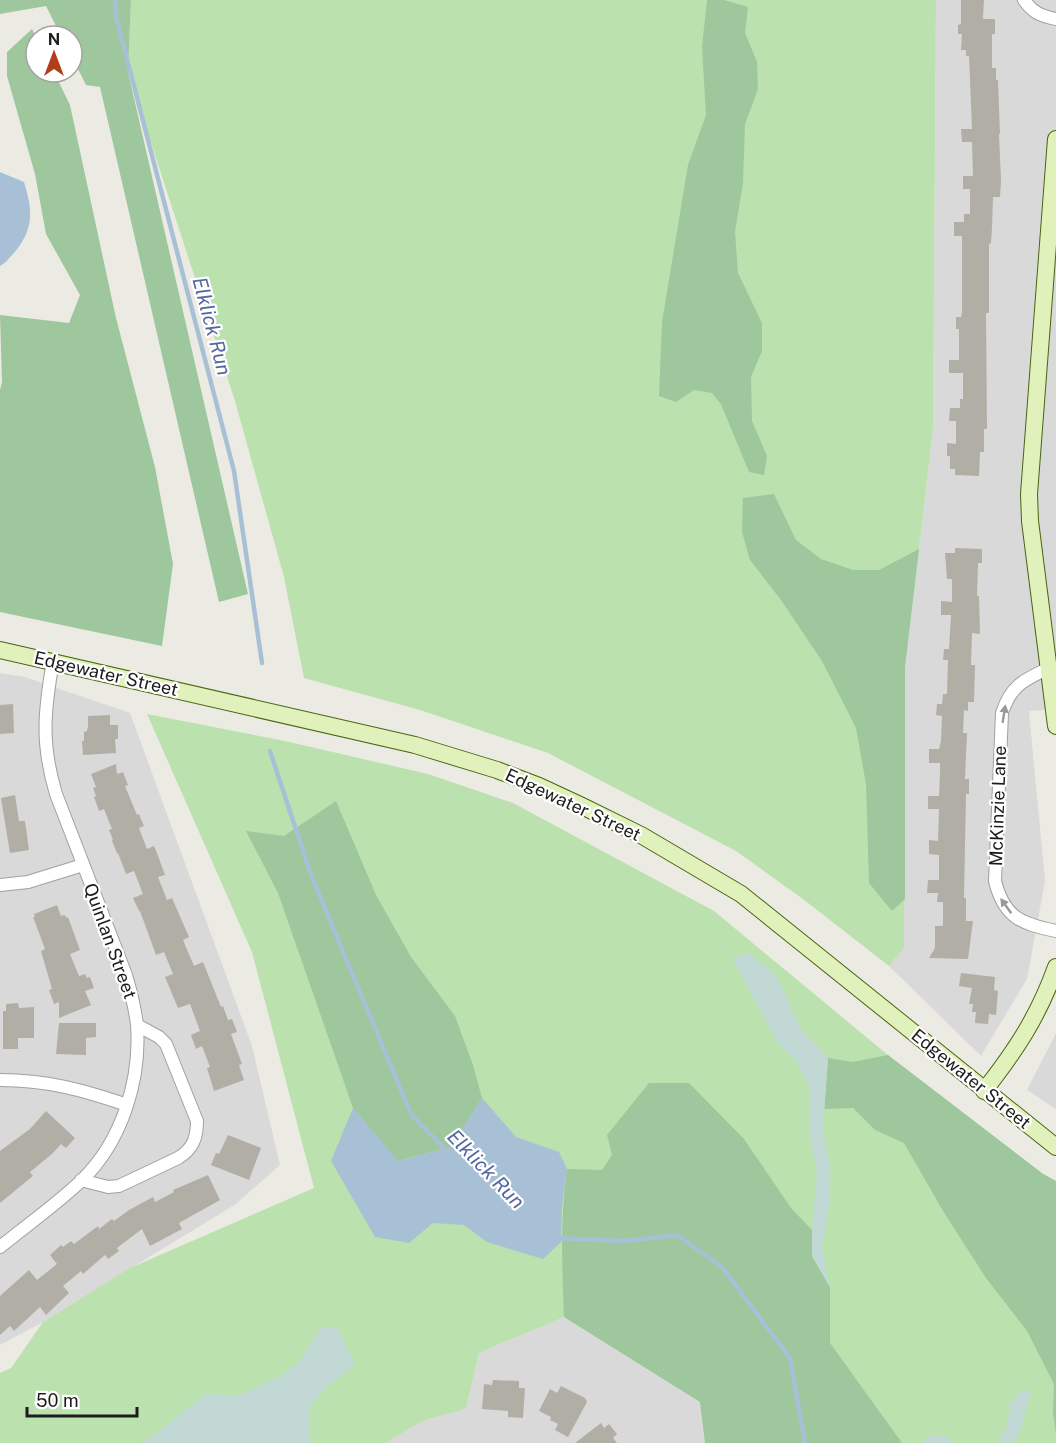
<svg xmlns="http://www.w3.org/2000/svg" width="1056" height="1443" font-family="'Public Sans',sans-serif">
<rect width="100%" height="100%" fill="#ecebe3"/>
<path fill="#dad9d9" d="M936,0H1056V709L1029,711L1045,881L1027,979L981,1056L889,966L904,948L905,667L933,429Z
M0,673L25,677L130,713L252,1046L280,1165L236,1204L43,1322L0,1345Z
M1056,1033V1109L1027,1090Z
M564,1317L700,1402L705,1443H385L425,1420L466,1409L479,1353Z"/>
<path fill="#bae1ae" d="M131,0H936L933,429L905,667L904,948L889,966L803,899L736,851L548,753L420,710L304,678L284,577L235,401L128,72Z
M147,714L285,741L428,774L513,803L714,911L888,1055L1043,1174L1056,1181V1443H705L700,1402L564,1317L479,1353L466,1409L425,1420L385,1443H0V1373L11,1368L43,1322L130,1268L314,1188L252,952Z"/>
<path fill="#9ec79d" d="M0,0H131L128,72L248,594L219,602L100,87L86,85L72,57V36H61L46,6L0,14Z
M707,0H724L748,7L745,33L757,62L758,89L745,124L743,183L735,232L738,273L762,323V351L751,377L752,421L767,456L764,475L749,472L721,404L712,393L694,390L676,402L659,396L662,322L688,165L706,115L702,47Z
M32,29L36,37V72H54L70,105L116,318L155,467L173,564L162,646L0,612V390L2,382L0,315L69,323L80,295L46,234L35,174L7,76V52Z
M774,494L796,540L821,559L853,570H879L919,549L905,667V899L892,911L869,883L866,784L856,728L822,661L781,600L750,560L742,532L743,498Z
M336,801L376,895L411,957L455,1016L473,1065L482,1098L451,1147L397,1161L353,1108L278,893L246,831L284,836Z
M888,1055L1043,1174L1056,1181V1434L1053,1413L1054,1384L1027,1331L986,1278L943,1211L904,1143L875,1130L853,1108L824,1109L828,1058L853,1062Z
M649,1083H689L744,1139L791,1208L812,1230V1256L830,1287V1343L902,1443H705L700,1402L564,1317C562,1267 560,1218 567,1169L602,1170L612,1155L607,1135Z"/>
<path fill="#c2d8d4" d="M748,953L776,974L800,1028L828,1058L823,1131L830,1169L829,1206L822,1247L830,1287L812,1256V1230L817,1175L809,1130V1087L796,1060L778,1044L732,958Z
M321,1327H337L355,1364L326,1388L310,1406L309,1443H143L206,1394L237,1396L275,1379L299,1362Z
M1022,1389L1032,1392C1026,1399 1028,1403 1026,1411C1024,1421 1020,1432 1015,1441L997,1443L1007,1426L1010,1405Z
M941,1435L946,1436L953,1443H921L931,1436Z"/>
<path fill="#a8c0d5" d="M0,172L24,182C33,211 34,229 14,253C9,258 6,263 0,266Z
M482,1098L516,1137L559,1152L567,1169L562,1206L561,1242L543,1259L487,1242L464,1225L433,1223L409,1243L375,1237L331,1161L353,1108L398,1161L451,1147Z"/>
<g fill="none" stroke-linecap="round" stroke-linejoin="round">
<path stroke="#a8c0d5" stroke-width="4.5" d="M115,0L116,17L234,471L262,663
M270,751L311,875L411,1114L447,1151
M555,1238L624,1241L677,1235L722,1267L790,1358L805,1443"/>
</g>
<path fill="#b1aea6" d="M961,0H984L983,19H995V34H992V68H996V80H998L1000,134H999L1001,181L1000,197H993L992,228L991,243L989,244V313H986L987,429H984V452H980L979,476L955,475V469H950V456H947V443L956,444V421H949L950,408H960V399H963V373H949V360H959V329H956V317H961L962,312V236H954V222H964V214H970V189H963V176H973L972,142H962L961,129H972L969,56H966V50H961L962,34H958V25L961,24Z
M955,548L982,549V563H978L977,596H979L980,634L972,633L971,665H975L974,702H968V711L964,710L963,733H967L965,779H969V794H966L964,898H966V921H973L968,959L929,958L935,948V926H943V902H937L938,893H927L928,880H939V855L929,854V840L938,841L939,809H928V796H939L940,772V763H929V749H939L941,741L942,716L936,715L937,704H942L943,694H947L948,660H943L944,649H949L951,615H941V601L952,602V579H947L945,553H955Z
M13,704L14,733L0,734V705Z
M110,715V725H118V739H115L116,753L83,755L82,741H84V732L87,731L88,726V716Z
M116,764L117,774L123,772L128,785L125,786L137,815L139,814L144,826L139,828L147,849L154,846L157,853L165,875L158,877L167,900L172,898L189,937L183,940L194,966L203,962L221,1007L223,1006L228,1020L232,1019L237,1032L231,1034L242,1064L239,1065L244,1080L214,1091L207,1068L210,1067L202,1046L196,1049L191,1035L200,1031L190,1004L178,1008L165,977L173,974L164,952L156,955L140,911H139L133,898L143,894L134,871L126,874L118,853H117L112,841L113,840L109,830L112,829L104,809L99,811L94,797L96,796L93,788L96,787L91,774Z
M15,795L19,821H25L29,850L10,853L1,798Z
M57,905L61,916L65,915L66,918L68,917L80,950L70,954L79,976L85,974L87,978L90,977L94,988L85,991L91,1005L59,1018V1002L54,1004L49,990L52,989L41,951L45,949L33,917H35L34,914Z
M961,973L995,977L994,990L998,991L996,1015L989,1014L988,1024L975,1023L976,1012H972L973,1004H969L972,988L959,986Z
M18,1003L19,1008L34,1007V1038H18V1049H3V1011H6V1004Z
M59,1023H96V1037L86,1038V1055L56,1054Z
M46,1111L75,1138L66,1148L61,1144L52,1154L30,1172L33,1176L0,1203V1151L30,1129Z
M228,1135L261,1148L249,1180L211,1165L216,1153L219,1154Z
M208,1175L220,1200L179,1223L182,1229L150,1246L142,1229L117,1248L119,1251L108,1259L105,1255L83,1274L81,1271L63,1286L69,1293L46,1315L40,1307L14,1331L10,1326L0,1335V1296L29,1270L37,1280L57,1264L50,1255L61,1245L63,1247L71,1241L74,1244L98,1226L99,1229L112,1219L114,1221L129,1210L153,1197L155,1202L174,1192L173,1190Z
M493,1380L519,1381V1388H525L523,1418L508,1417V1411L482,1409L484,1384L492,1385Z
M561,1386L585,1398L587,1402L568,1437L555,1430L558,1424L550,1420L551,1417L539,1411L550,1389L557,1393Z
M601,1423L604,1428L609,1424L617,1434L613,1438L617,1443H575Z"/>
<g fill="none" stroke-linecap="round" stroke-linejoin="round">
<g stroke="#a0a0a0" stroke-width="14">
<path id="street" d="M1024,0C1033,13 1041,16 1056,19
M1049,668C1024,680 1011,685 1002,713L995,881C1004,918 1022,924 1056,931
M0,885L28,882L83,865
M0,1080C47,1080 83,1090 127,1105
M81,1180L108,1187L119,1186L178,1158C193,1149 197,1138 197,1121L166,1044L159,1037L137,1025
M0,1247C27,1225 57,1204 82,1180C122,1141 141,1080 137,1025C135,1008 131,992 126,975L56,794C41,744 44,712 53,661"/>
</g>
<g stroke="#476511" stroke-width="18">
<path id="secondary" d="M1056,139L1029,494L1030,521L1056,726
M0,650L415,745L497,770L539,786L582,806L641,835L741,894L1056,1147
M984,1091C1016,1050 1038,1017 1056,967"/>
</g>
<use href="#street" stroke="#fff" stroke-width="12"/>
<use href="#secondary" stroke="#e1f1bc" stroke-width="16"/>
</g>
<defs><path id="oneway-solid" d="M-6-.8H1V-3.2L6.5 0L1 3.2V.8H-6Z" transform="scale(1.5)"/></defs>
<g fill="#999">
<use href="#oneway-solid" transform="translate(1004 714) rotate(-81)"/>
<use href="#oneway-solid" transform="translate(1006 906) rotate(-126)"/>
</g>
<g text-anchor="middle" stroke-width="4.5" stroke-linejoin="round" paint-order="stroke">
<g font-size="18" fill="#1c1c1c" stroke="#fff">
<text transform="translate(106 674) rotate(13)" y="6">Edgewater Street</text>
<text transform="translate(573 805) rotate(25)" y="6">Edgewater Street</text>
<text transform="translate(998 806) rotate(-88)" y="6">McKinzie Lane</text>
<text transform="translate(110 941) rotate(70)" y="6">Quinlan Street</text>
<text transform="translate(971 1079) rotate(39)" y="6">Edgewater Street</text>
</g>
<g font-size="20" font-style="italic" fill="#5567a0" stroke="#fff">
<text transform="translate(212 326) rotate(75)" y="7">Elklick Run</text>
<text transform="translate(486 1169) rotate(46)" y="7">Elklick Run</text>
</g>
</g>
<g transform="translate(54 54)"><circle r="28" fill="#ffffff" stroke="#a4a4a4" stroke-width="1.5"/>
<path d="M0-4.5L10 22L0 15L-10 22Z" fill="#b13e18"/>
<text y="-9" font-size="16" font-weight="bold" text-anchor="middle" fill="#1c1c1c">N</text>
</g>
<path d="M27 1407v9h110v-9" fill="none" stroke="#1c1c1c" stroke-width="3"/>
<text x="36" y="1407" font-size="18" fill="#1c1c1c" stroke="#ffffff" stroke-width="4.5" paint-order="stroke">50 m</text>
</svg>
